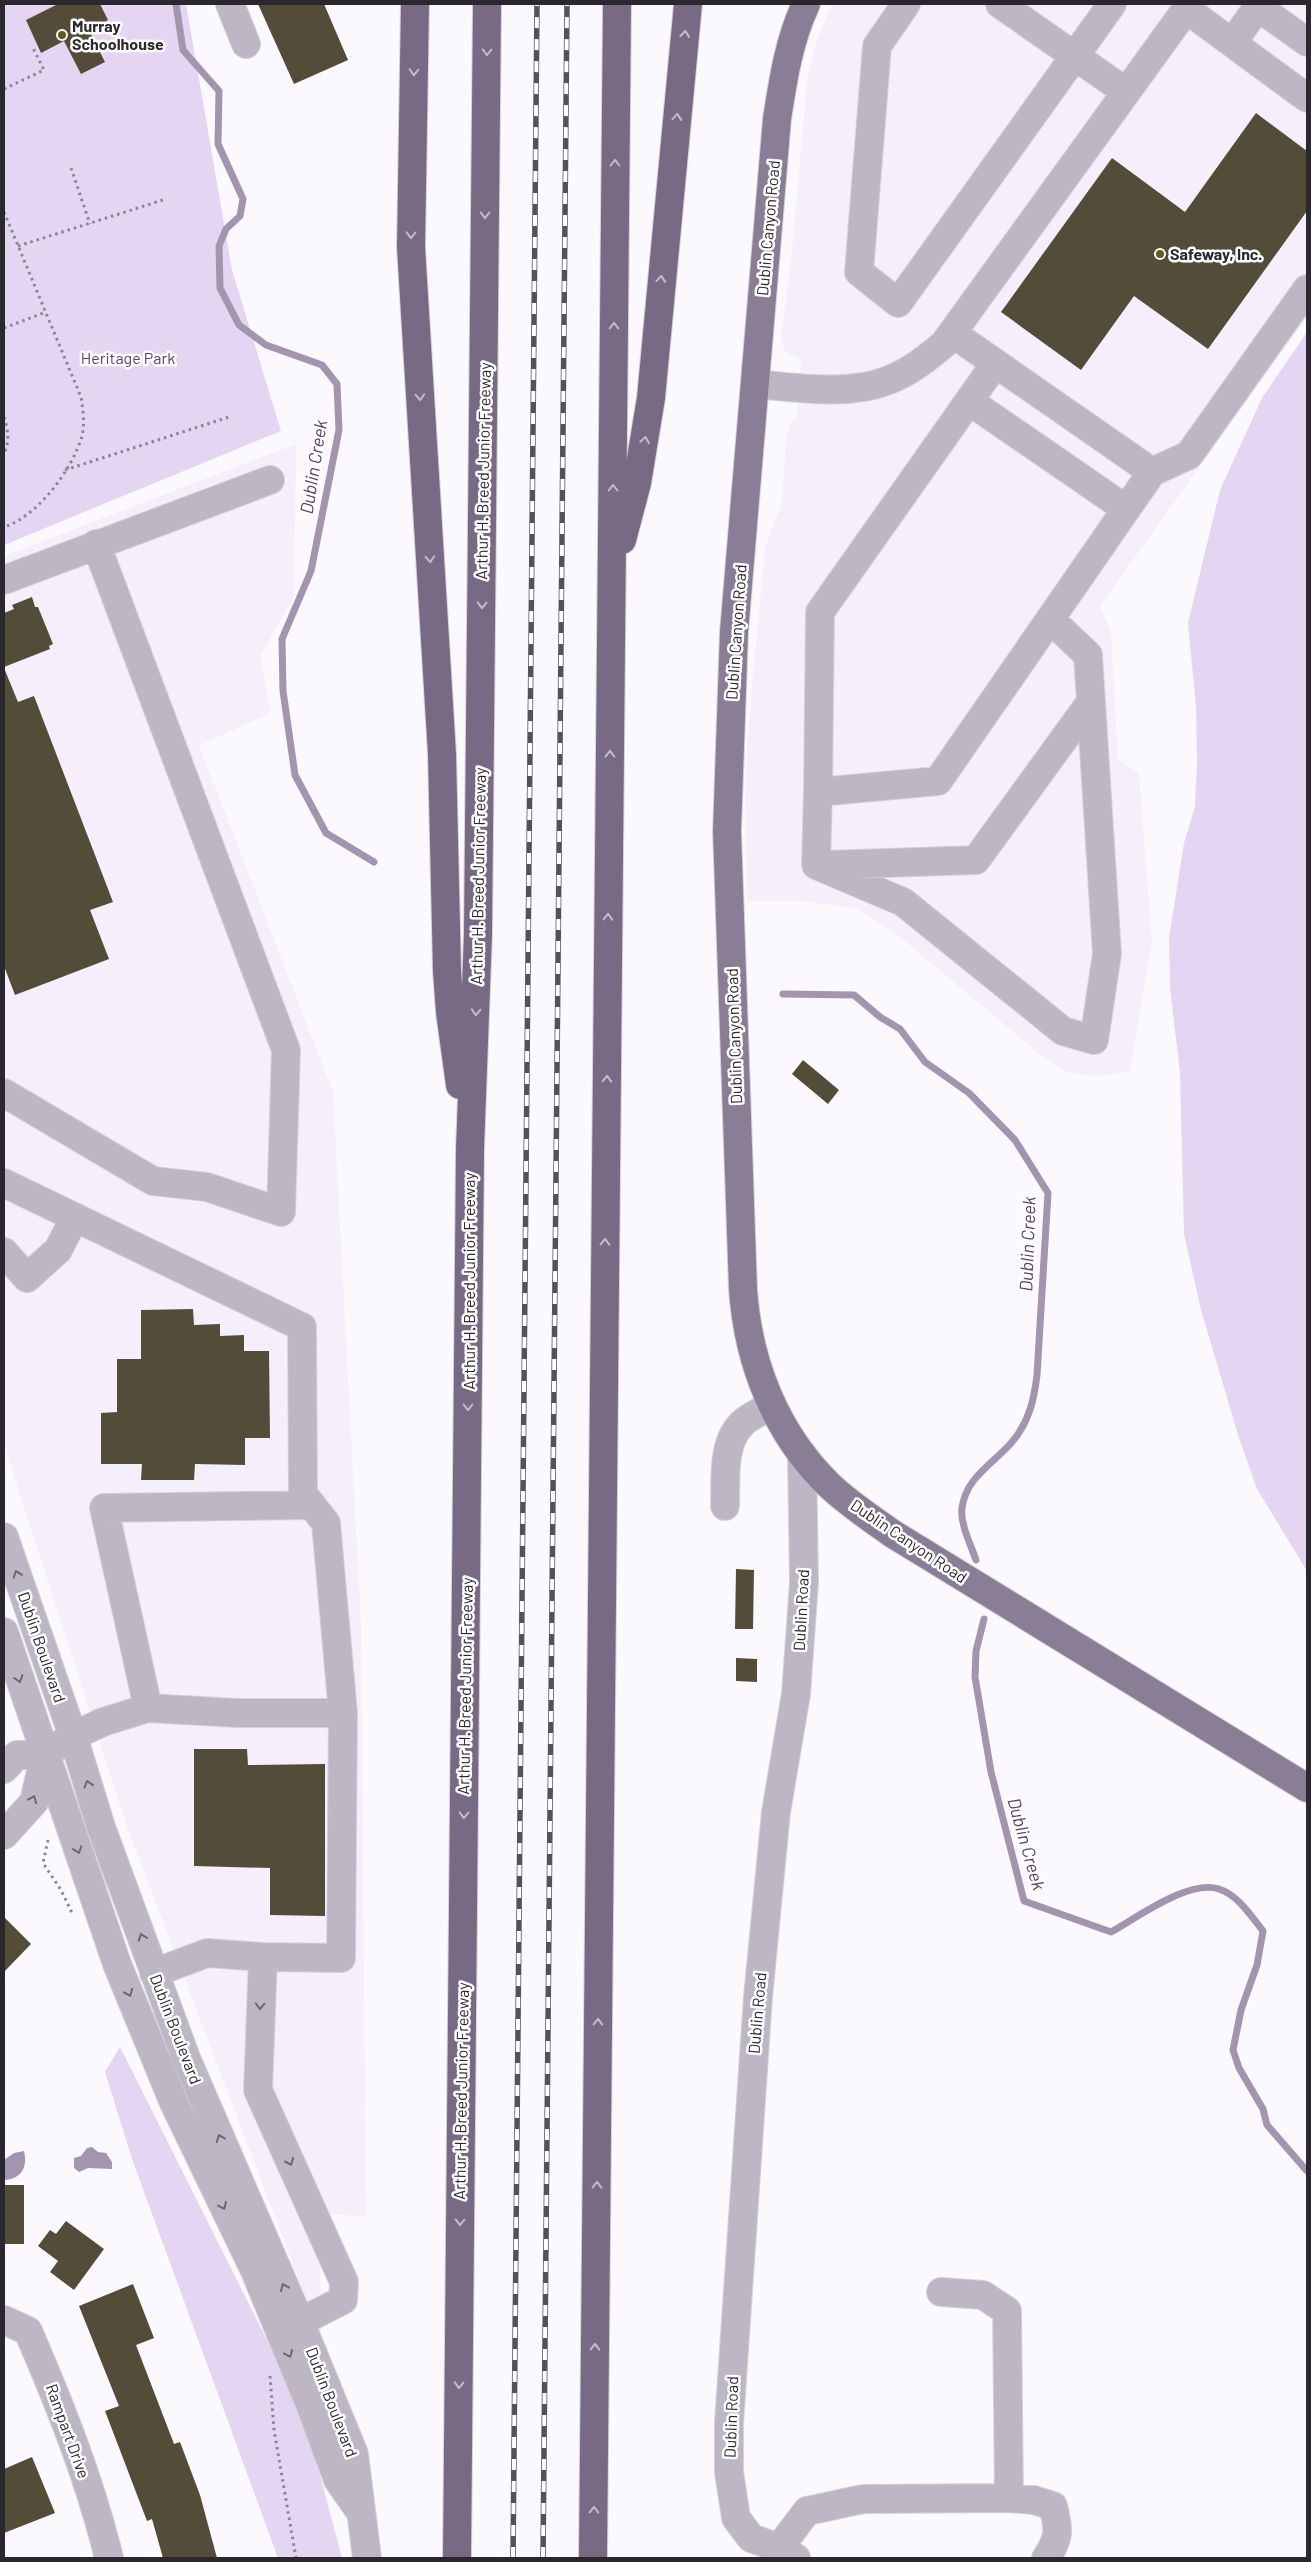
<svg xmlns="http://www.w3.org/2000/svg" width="1311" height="2562" font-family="Barlow,sans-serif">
<rect width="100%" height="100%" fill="#fbf9fd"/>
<path fill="#f5effb" d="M832,4H1307V317L1100,606L1111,632L1118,759L1139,773L1152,942L1130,1071L1095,1077L1067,1072L1037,1052L894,932L857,908L799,901H747L745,796L749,719L765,548L782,502L786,437L790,424L797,417L801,360L784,350L781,335L791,261L808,72L817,40Z
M296,444L294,597L260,656L271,713L199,745L333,1092L361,1624L366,2216L320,2214L321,2338L127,1827L4,1445V556Z"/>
<path fill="#e4d5f2" d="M4,4H186L232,270L281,431L4,545Z
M1307,332V1571L1257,1489L1238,1435L1201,1310L1184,1234L1180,1073L1170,988L1169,938L1184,843L1195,807L1197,761L1196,707L1188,623L1220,490L1262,398Z
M120,2047L304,2414L342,2558H278L132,2159L105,2072Z"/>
<path fill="#a394b0" d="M92,2147L98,2152L106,2153L112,2162V2169L88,2168L79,2172L74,2168V2158L81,2156L87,2148Z
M24,2151C28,2168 21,2179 4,2180V2160L14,2153Z"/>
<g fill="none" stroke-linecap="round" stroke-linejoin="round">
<path stroke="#a394b0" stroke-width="7" d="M176,4L183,50L219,91L218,144L243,199L240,216L226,229L219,246L220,288L239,325L266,345L322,365L337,384L339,430L311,571L282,639L283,691L295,775L326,833L374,862
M783,994L854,995L880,1017L900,1029L925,1062L969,1093L1015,1140L1048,1193L1037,1375C1034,1400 1029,1422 1012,1442C993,1464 966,1477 962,1508C960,1524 971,1545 976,1560
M984,1619L976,1651L975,1677L991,1772L1024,1901L1111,1932C1138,1917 1189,1879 1219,1889C1238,1895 1251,1916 1263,1931L1257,1965L1241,2010L1233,2050L1239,2068L1263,2109L1267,2125L1307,2171"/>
</g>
<path fill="#534c39" d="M58,4H100L108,20L89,30L105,62L81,74L64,41L41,53L26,20Z
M258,4H324L348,60L294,84Z
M1256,113L1307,151V211L1208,349L1134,296L1081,370L1001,312L1112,158L1185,212Z
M32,597L35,607H38L53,644L49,646L50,649L4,667V613L14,609L12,605Z
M4,668L18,702L34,696L113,902L90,910L109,959L15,995L4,966Z
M803,1060L839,1090L828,1104L792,1074Z
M193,1309L194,1325L220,1324V1336L244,1335V1351H269L270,1438H245V1465L195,1464L194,1480H141L142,1464H101V1413L117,1412V1359H141V1310Z
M736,1569L754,1570L753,1629H735Z
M736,1658L757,1659V1682L736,1681Z
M194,1749H247L248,1765L325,1764V1916L270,1915V1868L194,1866Z
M4,1917L31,1944L4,1972Z
M4,2185H24V2244H4Z
M66,2221L104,2249L74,2290L50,2272L58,2261L38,2246L50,2230L56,2234Z
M133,2284L154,2338L136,2345L174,2444L180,2442L200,2495L217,2558H163L152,2519L147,2521L105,2411L119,2406L79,2306Z
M32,2457L55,2513L4,2533V2469Z"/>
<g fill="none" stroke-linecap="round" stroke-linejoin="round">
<g stroke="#d6d3d8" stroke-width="30">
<path id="minor" d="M230,4L246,44
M906,4L877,46L859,272L898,303L1112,4
M1000,4L1125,91
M1258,7L1307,42
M1186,9L1307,98
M1232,43L1260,4
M952,333L1152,472L1189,455L1307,289
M995,364L820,612L818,792L938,781L1152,472
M756,384C799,388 849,396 889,380C910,372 927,358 944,344L1190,4
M969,401L1126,509
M4,580L270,480
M818,792L816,865L903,902L1063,1031L1094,1040L1107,954L1088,655L1050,619
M825,865L976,860L1090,703
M4,1093L153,1181L207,1187L281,1212L286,1050L96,544
M4,1183L302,1327L303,1494L326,1523L343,1713L341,1958L263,1957L207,1953L154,1973
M4,1252L27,1278L58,1250L75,1217
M725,1506C726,1479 721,1440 745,1421C753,1415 763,1410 772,1405
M4,1537L73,1736L101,1827L186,2058L300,2322L354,2454L367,2558
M4,1632L117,1964L174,2103L255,2271L311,2407L338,2480L359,2510
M148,1708L104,1508L312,1505
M4,1769L17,1755L45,1754L73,1736L103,1722L148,1708L237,1713H343
M4,1835L34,1802L45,1754
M263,1957L258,2090L344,2282L343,2300L300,2322
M941,2292L983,2295L1007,2311L1009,2498
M4,2320L28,2331C60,2405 90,2480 109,2558
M779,2548L807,2511L863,2499L1009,2498L1034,2500L1053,2506C1059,2529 1060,2538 1046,2558
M796,2558L779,2548L751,2538L736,2518L729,2472V2423L758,1997L776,1812L796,1694L804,1582L802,1454"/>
</g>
<g stroke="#d6d3d8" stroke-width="30">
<path id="major" d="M806,4C789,40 783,80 777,119L734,632L727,831L743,1289C748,1363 776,1434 830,1486C849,1504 872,1519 893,1534L1307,1788"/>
</g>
<g stroke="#d6d3d8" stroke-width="30">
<path id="highway" d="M415,4L411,247L442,754L447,971L450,1012L460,1085
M622,540L637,483L651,398L688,4
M457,2558L470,1149L478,934L487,4
M593,2558L617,4"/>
</g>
<path stroke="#89868c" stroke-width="3" stroke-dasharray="2.5 4" stroke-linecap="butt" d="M4,89L44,70L32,46
M71,168L90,224
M4,212L81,397C83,410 85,423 82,436C72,470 38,516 4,527
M18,246L163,200
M4,328L46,312
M4,417C8,429 10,442 4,453
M65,470L229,417
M48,1840L43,1863L61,1890L72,1913
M270,2376L274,2430L296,2558"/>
<use href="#minor" stroke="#bdb6c4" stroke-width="28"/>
<use href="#major" stroke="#8a7e96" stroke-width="28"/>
<use href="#highway" stroke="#786a85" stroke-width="28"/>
<g stroke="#545158" stroke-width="5.5">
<path id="rail" d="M513,2558L537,4
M543,2558L567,4"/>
</g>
<use href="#rail" stroke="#fff" stroke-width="4" stroke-dasharray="11" stroke-linecap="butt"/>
</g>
<defs><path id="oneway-chevron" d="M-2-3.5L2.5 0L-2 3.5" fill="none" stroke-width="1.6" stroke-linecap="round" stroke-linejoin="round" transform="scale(1.25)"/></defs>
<g stroke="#c2bcc8">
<use href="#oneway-chevron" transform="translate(685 34) rotate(-84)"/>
<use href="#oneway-chevron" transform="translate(487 52) rotate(91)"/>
<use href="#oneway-chevron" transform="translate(414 72) rotate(91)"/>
<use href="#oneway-chevron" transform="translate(677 117) rotate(-85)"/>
<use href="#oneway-chevron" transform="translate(615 163) rotate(-90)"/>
<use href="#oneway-chevron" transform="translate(485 215) rotate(91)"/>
<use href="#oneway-chevron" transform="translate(411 235) rotate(91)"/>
<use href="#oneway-chevron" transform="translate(661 279) rotate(-85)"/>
<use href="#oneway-chevron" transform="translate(614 326) rotate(-90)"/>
<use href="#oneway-chevron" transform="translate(420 397) rotate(87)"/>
<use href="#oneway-chevron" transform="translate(645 440) rotate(-81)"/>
<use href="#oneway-chevron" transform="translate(613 488) rotate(-90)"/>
<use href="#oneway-chevron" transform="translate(430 559) rotate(87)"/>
<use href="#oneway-chevron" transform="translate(482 605) rotate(91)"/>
<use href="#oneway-chevron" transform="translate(610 754) rotate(-89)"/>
<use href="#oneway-chevron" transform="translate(608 917) rotate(-89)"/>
<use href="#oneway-chevron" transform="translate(476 1012) rotate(93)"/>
<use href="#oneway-chevron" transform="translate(607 1079) rotate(-89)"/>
<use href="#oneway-chevron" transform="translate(605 1242) rotate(-89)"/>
<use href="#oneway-chevron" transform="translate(468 1407) rotate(90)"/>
<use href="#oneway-chevron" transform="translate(464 1815) rotate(91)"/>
<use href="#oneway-chevron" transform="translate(598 2022) rotate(-89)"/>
<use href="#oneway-chevron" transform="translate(597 2185) rotate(-89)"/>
<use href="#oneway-chevron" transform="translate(460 2222) rotate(91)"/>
<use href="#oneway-chevron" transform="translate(595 2347) rotate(-89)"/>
<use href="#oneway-chevron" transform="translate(459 2385) rotate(91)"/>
<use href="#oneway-chevron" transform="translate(594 2510) rotate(-89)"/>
</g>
<g stroke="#6d6772">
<use href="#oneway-chevron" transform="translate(17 1574) rotate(-109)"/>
<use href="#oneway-chevron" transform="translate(19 1679) rotate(72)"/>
<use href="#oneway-chevron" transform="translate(88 1784) rotate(-107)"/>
<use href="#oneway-chevron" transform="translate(33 1799) rotate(-67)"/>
<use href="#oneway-chevron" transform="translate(78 1850) rotate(71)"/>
<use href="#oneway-chevron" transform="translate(142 1937) rotate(-110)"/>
<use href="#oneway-chevron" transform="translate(129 1993) rotate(68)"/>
<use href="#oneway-chevron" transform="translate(260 2006) rotate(93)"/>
<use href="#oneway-chevron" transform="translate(220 2138) rotate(-113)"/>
<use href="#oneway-chevron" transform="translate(290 2162) rotate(66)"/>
<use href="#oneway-chevron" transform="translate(223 2206) rotate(65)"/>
<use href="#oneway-chevron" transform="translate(284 2287) rotate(-113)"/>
<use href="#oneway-chevron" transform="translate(289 2354) rotate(67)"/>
</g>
<g fill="#685624" stroke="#fff" stroke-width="2">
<circle cx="62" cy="35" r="5"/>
<circle cx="1160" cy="254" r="5"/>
</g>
<g text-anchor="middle" stroke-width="5" stroke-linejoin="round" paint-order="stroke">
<g font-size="16" font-weight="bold" fill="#2b272f" stroke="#fff" text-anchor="start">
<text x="72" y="32">Murray<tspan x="72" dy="18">Schoolhouse</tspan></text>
<text x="1170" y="260">Safeway, Inc.</text>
</g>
<g font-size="16" fill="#2b272f" stroke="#fff">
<text transform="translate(768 228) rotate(-85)" y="6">Dublin Canyon Road</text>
<text transform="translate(483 471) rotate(-89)" y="6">Arthur H. Breed Junior Freeway</text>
<text transform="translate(736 632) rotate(-86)" y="6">Dublin Canyon Road</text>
<text transform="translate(478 876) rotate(-89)" y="6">Arthur H. Breed Junior Freeway</text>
<text transform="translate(734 1036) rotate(-92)" y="6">Dublin Canyon Road</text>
<text transform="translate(469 1281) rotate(-90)" y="6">Arthur H. Breed Junior Freeway</text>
<text transform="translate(909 1541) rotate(34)" y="6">Dublin Canyon Road</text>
<text transform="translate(801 1610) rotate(-87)" y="6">Dublin Road</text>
<text transform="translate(42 1647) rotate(71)" y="6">Dublin Boulevard</text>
<text transform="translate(465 1686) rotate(-89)" y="6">Arthur H. Breed Junior Freeway</text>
<text transform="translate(757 2013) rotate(-85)" y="6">Dublin Road</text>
<text transform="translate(176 2029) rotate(69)" y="6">Dublin Boulevard</text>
<text transform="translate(461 2091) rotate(-89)" y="6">Arthur H. Breed Junior Freeway</text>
<text transform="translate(332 2402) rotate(69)" y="6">Dublin Boulevard</text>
<text transform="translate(731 2417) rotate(-88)" y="6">Dublin Road</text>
<text transform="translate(68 2431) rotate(70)" y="6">Rampart Drive</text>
</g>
<g font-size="16" fill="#5a426d" stroke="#fff">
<text x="128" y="364">Heritage Park</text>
</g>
<g font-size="18" font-style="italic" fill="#57406a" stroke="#fff">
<text transform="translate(314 467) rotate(-81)" y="6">Dublin Creek</text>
<text transform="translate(1028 1244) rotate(-88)" y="6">Dublin Creek</text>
<text transform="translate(1026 1844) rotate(74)" y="6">Dublin Creek</text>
</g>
</g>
<rect width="1311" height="2562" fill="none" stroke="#2b272f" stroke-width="10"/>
</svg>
